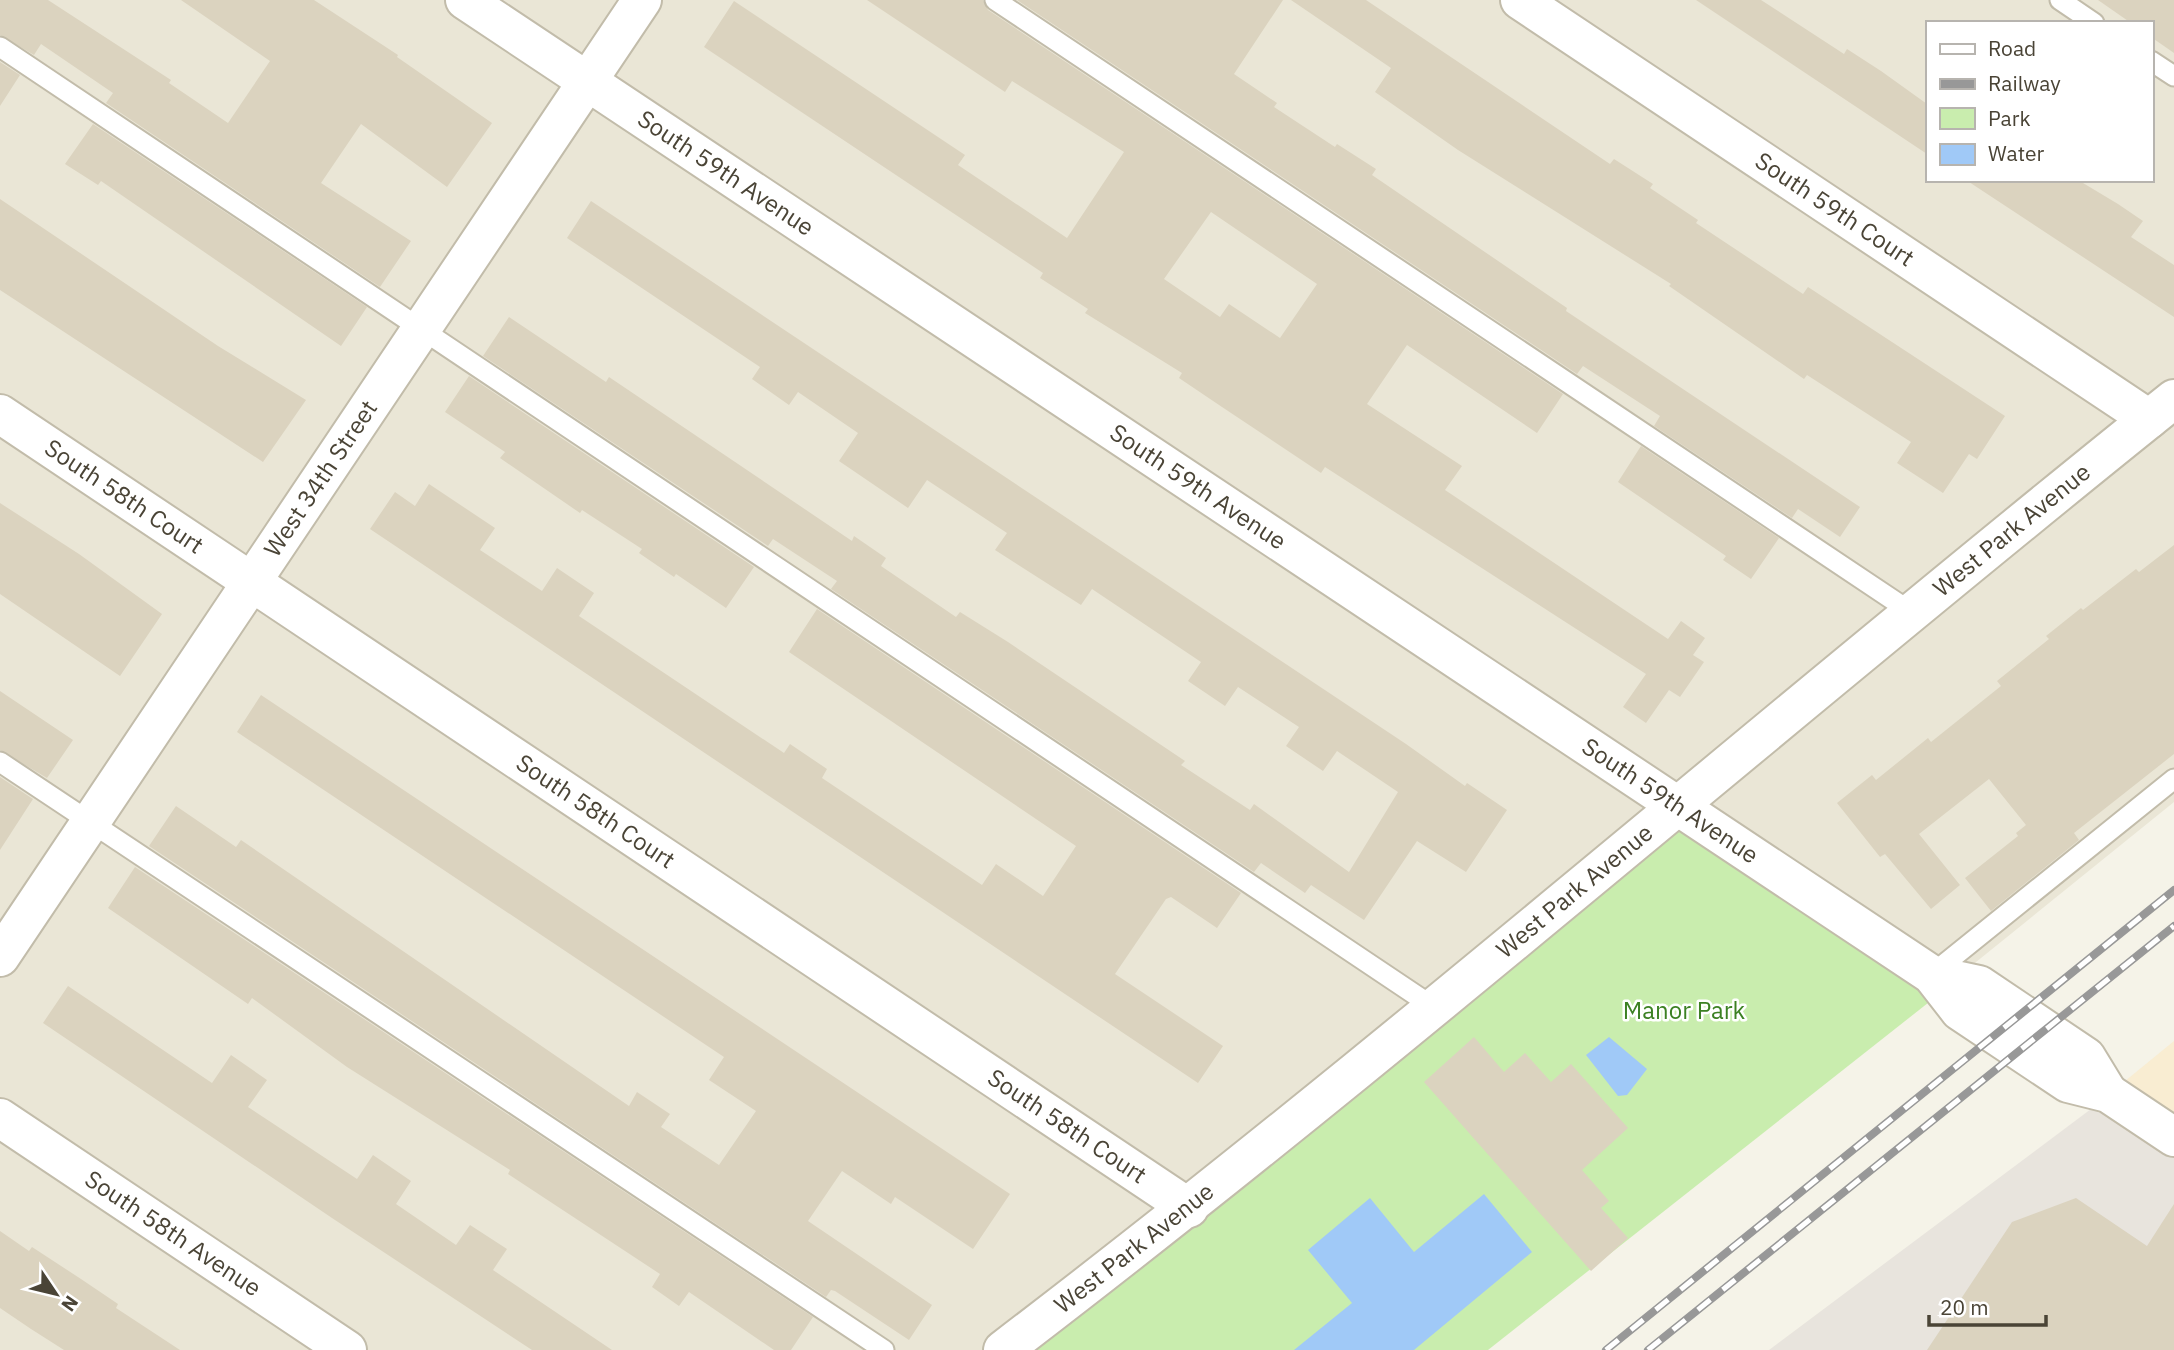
<svg xmlns="http://www.w3.org/2000/svg" width="2174" height="1350" font-family="'IBM Plex Sans',sans-serif">
<rect width="100%" height="100%" fill="#f5f3e8"/>
<path fill="#eae6d6" fill-rule="evenodd" d="M0,0H2174V390L986,1350H0ZM1927,23H2151V180H1927Z
M2174,415V802L1955,979L1693,804Z"/>
<path fill="#f9edd2" d="M2174,1041V1123L2119,1086Z"/>
<path fill="#e8e4dd" d="M2103,1100L2174,1148V1350H1769Z"/>
<path fill="#c9edae" d="M1680,829L1933,999L1488,1350H1020Z"/>
<path fill="#a0c9f7" d="M1609,1037L1647,1069L1627,1095L1618,1096L1586,1055Z
M1484,1194L1532,1252L1414,1350H1294L1352,1303L1308,1250L1370,1198L1414,1252Z"/>
<path fill="#dbd3bf" fill-rule="evenodd" d="M0,0H48L171,80L169,83L228,123L270,61L181,0H314L398,55L397,57L492,123L447,187L361,124L321,183L411,241L380,287L106,103L113,93L41,44L34,55L0,35Z
M867,0H983L988,10L1563,394L1537,433L1407,345L1367,404L1462,466L1445,490L1668,639L1681,621L1705,638L1693,655L1704,662L1680,697L1669,690L1646,723L1623,707L1646,674L1325,467L1321,473L1222,407L1179,378L1182,373L1085,313L1088,309L1040,278L1043,273L704,47L734,1L965,155L958,165L1067,238L1124,152L1012,81L1005,92ZM1211,212L1317,284L1280,338L1229,304L1220,317L1164,279Z
M1017,0H1283L1234,74L1277,103L1274,107L1335,147L1337,144L1376,169L1372,175L1567,308L1566,311L1860,507L1840,537L1798,509L1792,518L1654,426L1660,416L1583,366L1577,374Z
M1291,0H1366L1610,164L1614,159L1653,184L1650,188L1698,220L1696,223L1803,294L1808,287L2005,416L1977,459L1969,454L1943,493L1897,463L1911,442L1807,375L1804,379L1669,286L1671,284L1458,150L1375,92L1391,68Z
M1696,0H1761L1844,54L1847,49L1881,71L1927,104V154Z
M2098,0H2174V53L2151,37V23H2131Z
M0,62L20,75L0,106Z
M93,124L367,307L341,346L101,181L98,185L65,164Z
M1966,180H2078L2118,204L2143,221L2131,237L2174,265V317Z
M0,199L218,346L306,400L263,462L0,290Z
M591,201L1406,744L1465,786L1467,783L1507,810L1466,872L1417,841L1364,920L1311,885L1305,893L1261,863L1254,872L831,589L837,581L773,539L768,546L483,356L509,317L606,382L609,377L852,541L854,536L886,558L881,566L956,617L960,612L1008,642L1185,761L1181,765L1250,810L1254,804L1349,872L1398,792L1337,751L1323,771L1286,746L1299,727L1238,687L1225,706L1188,681L1201,662L1092,589L1081,605L995,550L1007,533L927,480L908,508L839,461L858,433L798,392L789,405L752,379L760,367L567,238Z
M469,376L754,567L726,608L676,574L674,577L639,553L642,549L582,510L580,513L500,458L505,452L445,412Z
M1641,446L1779,538L1751,579L1723,560L1726,556L1618,482Z
M429,484L495,528L480,550L542,591L557,568L594,593L579,616L784,753L790,744L827,769L822,778L982,885L996,864L1043,896L1076,846L789,652L817,609L1241,893L1217,928L1171,897L1166,899L1115,974L1223,1046L1198,1083L370,529L395,492L415,506Z
M0,503L79,554L162,614L120,676L0,594Z
M2174,545V754L2074,833L2079,840L1991,911L1965,878L2018,836L2016,833L2026,825L1989,779L1919,834L1960,885L1931,909L1885,854L1880,857L1837,803L1872,775L1876,780L1928,738L1931,742L2001,686L1997,681L2049,639L2046,636L2081,608L2083,610L2136,569L2139,572Z
M0,691L73,740L47,778L0,750Z
M261,695L1010,1194L973,1249L895,1197L891,1204L842,1171L808,1221L932,1305L909,1340L835,1291L831,1290L826,1297L149,846L176,806L236,847L241,840L629,1106L637,1092L670,1114L661,1127L719,1165L756,1111L709,1080L724,1057L237,732Z
M0,777L33,799L0,850Z
M135,867L813,1317L791,1350H774L689,1292L679,1306L652,1287L660,1274L508,1174L510,1170L347,1067L252,998L248,1004L108,908Z
M68,986L212,1083L231,1055L267,1080L248,1107L357,1179L373,1155L411,1181L396,1204L456,1245L470,1225L507,1249L493,1270L612,1350H532L332,1218L43,1023Z
M1474,1037L1504,1072L1525,1053L1551,1082L1571,1064L1628,1128L1582,1170L1609,1201L1601,1208L1628,1238L1591,1271L1424,1082Z
M2076,1198L2147,1246L2174,1204V1350H1927L2012,1222Z
M0,1231L29,1251L32,1247L81,1279L118,1304L116,1308L180,1350H64L31,1329L0,1308Z"/>
<g fill="none" stroke-linecap="round" stroke-linejoin="round">
<g stroke="#c2bcaa" stroke-width="23">
<path id="lane" d="M995,0L1911,612
M2060,0L2094,23
M0,47L1435,1008
M2151,61L2174,76
M0,762L884,1350
M1932,974L2174,779"/>
</g>
<g stroke="#c2bcaa" stroke-width="42">
<g id="street">
<path id="s1" d="M465,0L1932,975L1960,1011L2068,1083L2108,1093L2174,1137"/>
<path id="s2" d="M1520,0L2149,419"/>
<path id="s3" d="M0,414L1189,1208"/>
<path id="s4" d="M0,957L642,0"/>
<path d="M1932,975L1979,985L2086,1057L2108,1093"/>
<path id="s5" d="M0,1118L347,1350"/>
<path id="s6" d="M1003,1350C1403,1045 1781,713 2174,399"/>
</g>
</g>
<use href="#lane" stroke="#fff" stroke-width="19"/>
<use href="#street" stroke="#fff" stroke-width="38"/>
<g stroke="#989898" stroke-width="8">
<path id="rail" d="M1606,1350L2174,890
M1648,1350L2174,926"/>
</g>
<use href="#rail" stroke="#fff" stroke-width="5" stroke-dasharray="16" stroke-linecap="butt"/>
</g>
<g text-anchor="middle" stroke-width="5" stroke-linejoin="round" paint-order="stroke">
<g font-size="24" fill="#4a4436" stroke="#fff">
<text dy="8" stroke="none"><textPath href="#s1" startOffset="313">South 59th Avenue</textPath></text>
<text dy="8" stroke="none"><textPath href="#s2" startOffset="378">South 59th Court</textPath></text>
<text dy="8" stroke="none"><textPath href="#s4" startOffset="576">West 34th Street</textPath></text>
<text dy="8" stroke="none"><textPath href="#s1" startOffset="880">South 59th Avenue</textPath></text>
<text dy="8" stroke="none"><textPath href="#s3" startOffset="149">South 58th Court</textPath></text>
<text dy="8" stroke="none"><textPath href="#s6" startOffset="1300">West Park Avenue</textPath></text>
<text dy="8" stroke="none"><textPath href="#s1" startOffset="1447">South 59th Avenue</textPath></text>
<text dy="8" stroke="none"><textPath href="#s3" startOffset="716">South 58th Court</textPath></text>
<text dy="8" stroke="none"><textPath href="#s6" startOffset="733">West Park Avenue</textPath></text>
<text dy="8" stroke="none"><textPath href="#s3" startOffset="1283">South 58th Court</textPath></text>
<text dy="8" stroke="none"><textPath href="#s5" startOffset="208">South 58th Avenue</textPath></text>
<text dy="8" stroke="none"><textPath href="#s6" startOffset="166">West Park Avenue</textPath></text>
</g>
<g font-size="24" fill="#3c8123" stroke="#fff">
<text x="1684" y="1019">Manor Park</text>
</g>
</g>
<rect x="1926" y="21" width="228" height="161" fill="#ffffff" stroke="#b7b4af" stroke-width="2"/>
<rect x="1940" y="44" width="35" height="10" fill="#ffffff" stroke="#b7b4af" stroke-width="2"/>
<text x="1988" y="56" font-size="21" fill="#4a4436">Road</text>
<rect x="1940" y="79" width="35" height="10" fill="#989898" stroke="#b7b4af" stroke-width="2"/>
<text x="1988" y="91" font-size="21" fill="#4a4436">Railway</text>
<rect x="1940" y="108" width="35" height="21" fill="#c9edae" stroke="#b7b4af" stroke-width="2"/>
<text x="1988" y="126" font-size="21" fill="#4a4436">Park</text>
<rect x="1940" y="144" width="35" height="21" fill="#a0c9f7" stroke="#b7b4af" stroke-width="2"/>
<text x="1988" y="161" font-size="21" fill="#4a4436">Water</text>
<g transform="translate(56 1294) rotate(125)" stroke="#ffffff" stroke-width="5" paint-order="stroke">
<path d="M0-5L12 26L0 18L-12 26Z" fill="#4a4436"/>
<text y="-10" font-size="19" font-weight="bold" text-anchor="middle" fill="#4a4436">N</text>
</g>
<path d="M1929 1315v10h117v-10" fill="none" stroke="#4a4436" stroke-width="3.5"/>
<text x="1940" y="1315" font-size="21" fill="#4a4436" stroke="#ffffff" stroke-width="5" paint-order="stroke">20 m</text>
</svg>
